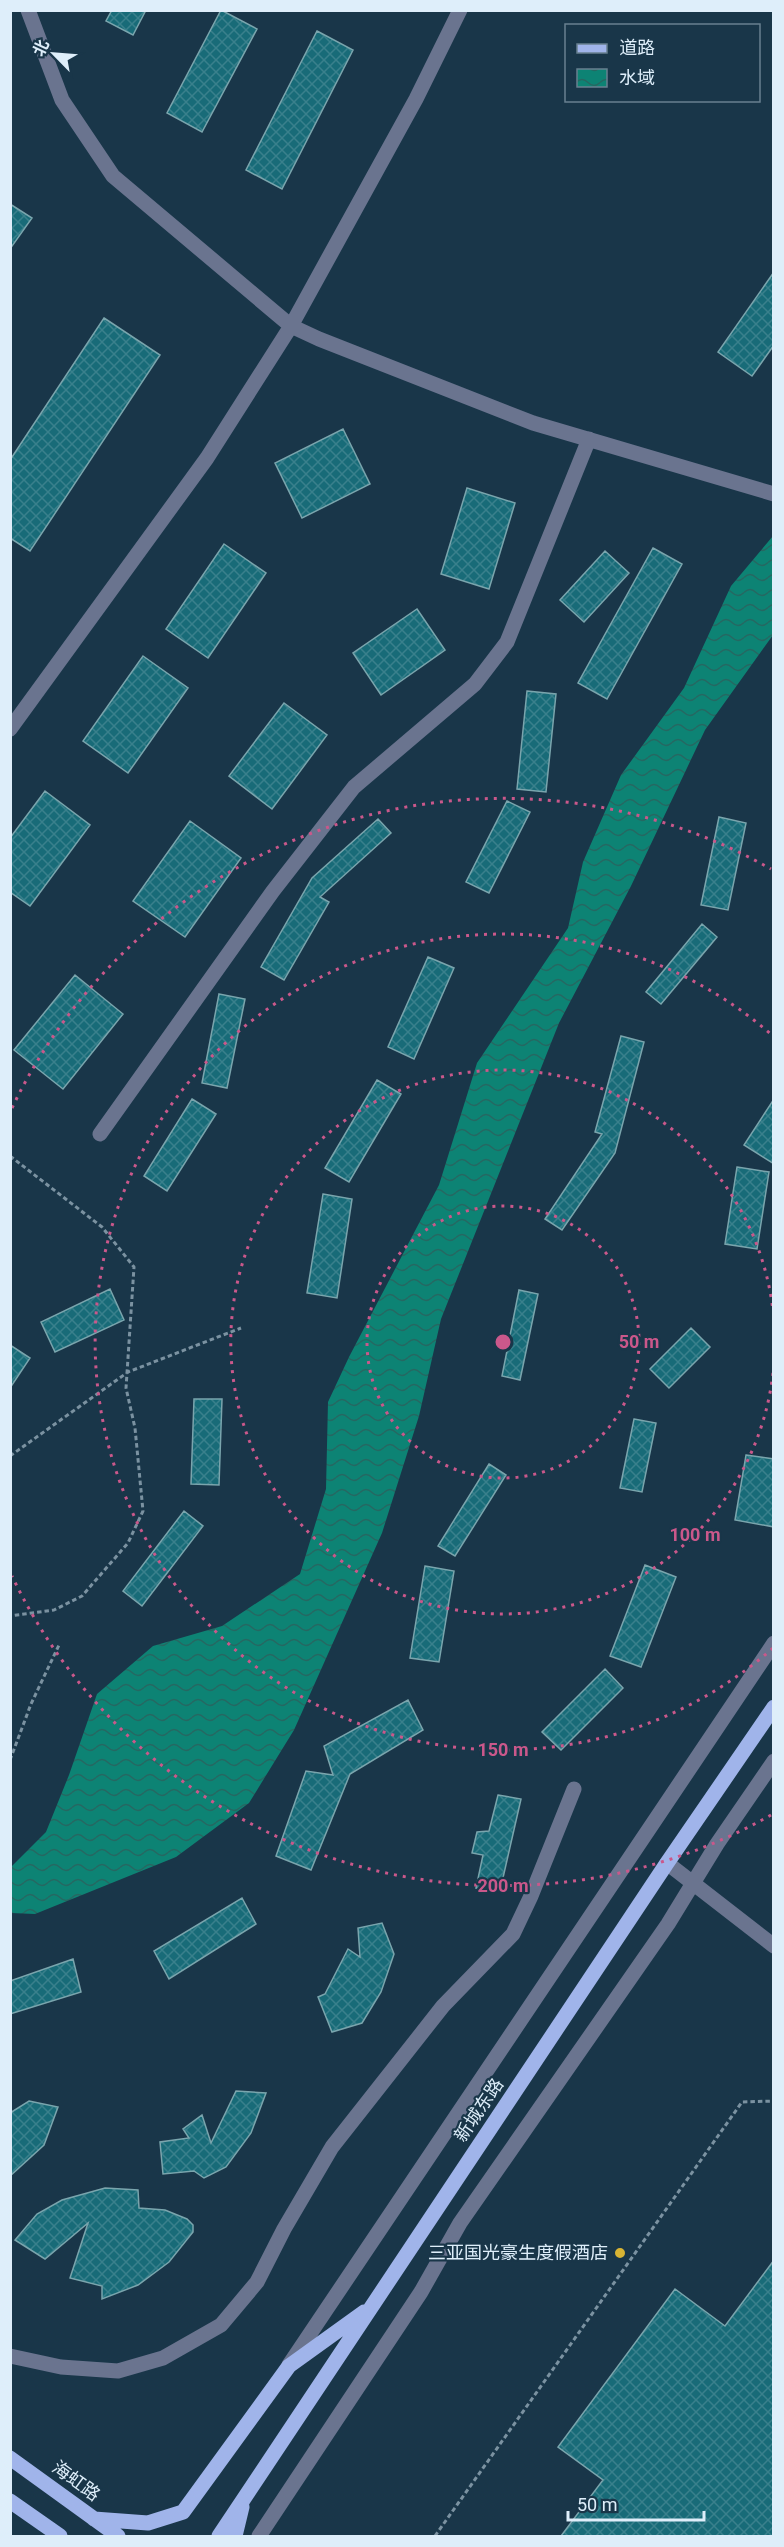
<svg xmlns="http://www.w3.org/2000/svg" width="784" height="2547" font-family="Roboto,'Noto Sans SC',sans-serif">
<defs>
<pattern id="water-waves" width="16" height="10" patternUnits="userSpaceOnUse" patternTransform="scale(1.5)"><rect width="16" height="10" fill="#0d8374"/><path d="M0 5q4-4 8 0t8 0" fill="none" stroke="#256862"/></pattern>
<pattern id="building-cross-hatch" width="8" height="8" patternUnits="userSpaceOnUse" patternTransform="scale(1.5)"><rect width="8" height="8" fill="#186b78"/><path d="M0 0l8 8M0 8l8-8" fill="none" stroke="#39808c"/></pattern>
</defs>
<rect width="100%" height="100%" fill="#193649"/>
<path fill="url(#water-waves)" d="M773,536V635L705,730L631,886L559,1023L441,1319L419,1416L382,1533L294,1730L249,1803L176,1857L35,1914L11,1913V1867L46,1832L69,1775L97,1694L153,1646L222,1626L300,1574L326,1489L328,1402L349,1357L439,1185L477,1063L568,928L583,862L621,775L684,688L731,586Z"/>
<path fill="url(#building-cross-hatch)" stroke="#7aa5ad" stroke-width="1.5" d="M112,10H146L133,35L106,21Z
M221,10L257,29L202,132L167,113Z
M317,31L353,50L282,189L246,170Z
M10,204L32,218L10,249Z
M774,272V345L752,376L718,352Z
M104,318L160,355L30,551L10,538V460Z
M343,429L370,484L302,518L275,463Z
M467,488L515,503L489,589L441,574Z
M224,544L266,573L208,658L166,629Z
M653,548L682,564L607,699L578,683Z
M605,551L629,573L584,622L560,600Z
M417,609L445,650L381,695L353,653Z
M143,656L188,688L128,773L83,741Z
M527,691L556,694L546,792L517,789Z
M284,703L327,735L272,809L229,776Z
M45,791L90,825L30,906L10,892V838Z
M507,801L530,812L489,893L466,882Z
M719,817L746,823L728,910L701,905Z
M378,819L391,833L320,897L329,902L284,980L261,967L312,878Z
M190,821L241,858L185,937L133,901Z
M702,924L717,937L661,1004L646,992Z
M428,957L454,968L414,1059L388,1047Z
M75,975L123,1014L63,1089L14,1050Z
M219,994L245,999L227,1088L202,1083Z
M621,1036L644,1042L615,1153L562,1230L545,1219L602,1134L595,1132Z
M377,1080L401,1094L349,1182L325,1168Z
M192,1099L216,1114L167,1191L144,1176Z
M774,1099V1164L744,1145Z
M737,1167L769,1172L757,1249L725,1244Z
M323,1194L352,1199L337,1298L307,1293Z
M110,1289L124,1320L55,1352L41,1322Z
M519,1290L538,1294L520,1380L502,1376Z
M691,1328L710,1347L669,1388L650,1369Z
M10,1345L30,1358L10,1388Z
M194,1399H222L219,1485L191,1484Z
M634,1419L656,1423L642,1492L620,1488Z
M746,1455L774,1459V1527L735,1520Z
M489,1464L506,1475L455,1556L438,1546Z
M184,1511L203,1526L142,1606L123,1591Z
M645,1565L676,1577L641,1667L610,1656Z
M425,1566L454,1571L439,1662L410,1658Z
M605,1669L623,1688L561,1750L542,1732Z
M408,1700L423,1730L350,1774L311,1870L276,1856L306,1771L333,1775L324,1746Z
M498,1795L521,1799L500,1891L476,1888L483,1855L472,1853L477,1832L489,1831Z
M242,1898L256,1924L169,1979L154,1951Z
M382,1923L394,1954L381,1992L362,2023L332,2032L318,1997L325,1994L348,1949L360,1957L358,1928Z
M73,1959L81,1992L10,2014V1981Z
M236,2091L266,2093L251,2133L226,2167L204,2178L194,2171L163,2174L160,2142L189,2138L183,2129L202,2115L211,2143Z
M29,2101L58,2107L44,2145L10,2176V2113Z
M105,2188L138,2190L139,2208L165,2210L187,2219L193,2225V2232L169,2262L138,2285L102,2299V2286L70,2278L88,2223L45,2259L15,2240L37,2214L62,2200Z
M774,2260V2536H561L603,2480L558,2447L675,2289L725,2326Z"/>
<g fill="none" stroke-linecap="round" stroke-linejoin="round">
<path stroke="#7b92a1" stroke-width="3" stroke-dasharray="4.5 3" stroke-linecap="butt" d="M10,1156L102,1227L134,1267L126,1388L135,1428L143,1511L128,1543L82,1596L54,1610L10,1616
M10,1456L128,1372L241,1328
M10,1760L31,1704L59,1645
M435,2536L742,2102L774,2101"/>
<path stroke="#6a748f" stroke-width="15" d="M28,10L62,100L113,176L291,326L416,99L460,10
M10,729L207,458L291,326L319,339L533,423L774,494
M100,1134L273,891L354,787L475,684L507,642L589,439
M667,1863L774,1946
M10,2356L61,2367L118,2371L163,2358L221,2325L257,2282L284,2229L332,2147L443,2006L513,1934L531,1896L574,1789
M289,2365L774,1643
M259,2536L421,2292L460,2223L668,1924L717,1844L774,1761"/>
<path stroke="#a0b4ea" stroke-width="15" d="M10,2458L118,2536
M10,2501L60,2536
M94,2519L148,2523L183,2512L289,2366L364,2312
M219,2536L667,1863L774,1707
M235,2536L242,2507"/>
</g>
<g fill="none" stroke="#ca588b" stroke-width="3" stroke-dasharray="3 6">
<circle cx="503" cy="1342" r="136"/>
<path d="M773 1373A272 272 0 1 1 773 1311"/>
<path d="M773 1648A408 408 0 1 1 773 1036"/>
<path d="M771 1815A544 544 0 0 1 12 1576M12 1108A544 544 0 0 1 771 869"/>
</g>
<circle fill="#d8b434" stroke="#193649" stroke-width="2" cx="620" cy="2253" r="6"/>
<g text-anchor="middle" stroke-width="4.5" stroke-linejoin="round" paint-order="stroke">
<g font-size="18" fill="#deeefa" stroke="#193649">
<text transform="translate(479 2110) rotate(-56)" y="6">新城东路</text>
<text transform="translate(76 2481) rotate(36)" y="6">海虹路</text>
</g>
<g font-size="18" fill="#deeefa" stroke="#193649" text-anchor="end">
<text x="608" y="2259">三亚国光豪生度假酒店</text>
</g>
</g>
<circle cx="503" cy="1342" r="9" fill="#ca588b" stroke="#193649" stroke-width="3"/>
<g font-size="18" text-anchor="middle" font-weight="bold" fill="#ca588b" stroke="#193649" stroke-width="4.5" stroke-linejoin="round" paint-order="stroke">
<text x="639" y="1348">50 m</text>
<text x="695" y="1541">100 m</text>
<text x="503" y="1756">150 m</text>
<text x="503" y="1892">200 m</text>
</g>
<rect width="784" height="2547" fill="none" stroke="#deeefa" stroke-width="24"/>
<rect x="565" y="24" width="195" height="78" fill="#193649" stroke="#688090" stroke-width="1.5"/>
<rect x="577" y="44" width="30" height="9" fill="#a0b4ea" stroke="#688090" stroke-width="1.5"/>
<text x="619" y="54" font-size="18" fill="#deeefa">道路</text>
<rect x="577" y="69" width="30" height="18" fill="url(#water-waves)" stroke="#688090" stroke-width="1.5"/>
<text x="619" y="84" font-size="18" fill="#deeefa">水域</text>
<g transform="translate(54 54) rotate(295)" stroke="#193649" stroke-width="4.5" paint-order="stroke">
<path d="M0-4.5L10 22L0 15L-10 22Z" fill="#deeefa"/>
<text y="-9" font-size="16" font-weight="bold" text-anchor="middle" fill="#deeefa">北</text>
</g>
<path d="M568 2511v9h136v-9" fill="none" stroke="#deeefa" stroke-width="3"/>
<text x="577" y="2511" font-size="18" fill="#deeefa" stroke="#193649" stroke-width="4.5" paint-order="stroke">50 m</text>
</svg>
